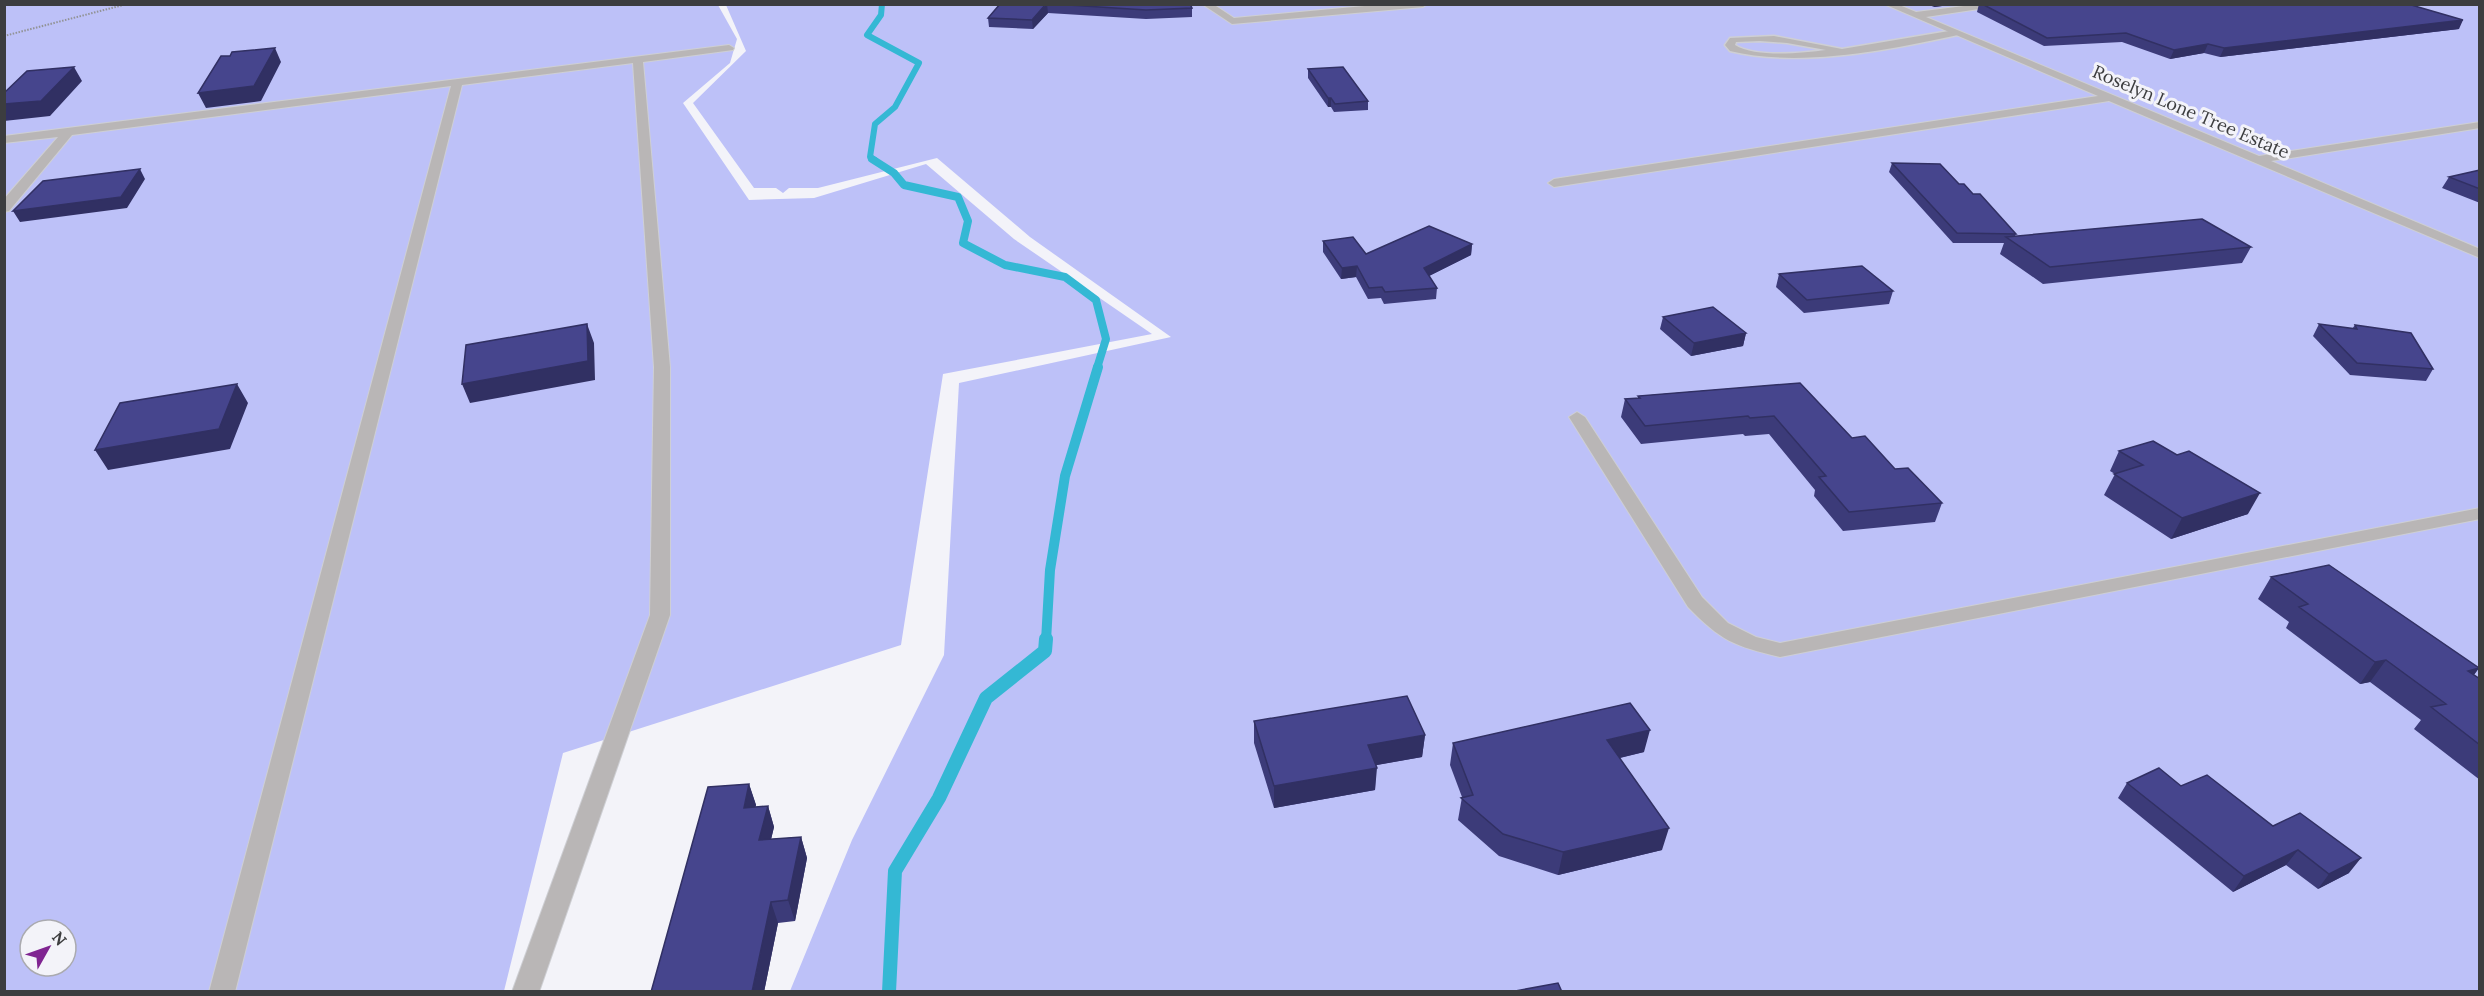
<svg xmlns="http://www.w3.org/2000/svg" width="2484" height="996" font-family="Lora,serif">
<rect width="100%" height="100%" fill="#f3f3f9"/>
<path fill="#bdc1f8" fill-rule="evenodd" d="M5,5H718L737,39L730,63L683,103L749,200L814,198L926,164L1014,239L1152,334L943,374L901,645L563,753L504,991L5,992ZM30,930H66V966H30Z
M726,5H2479V991H790L852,840L944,655L959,383L1171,337L1030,237L937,158L818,188H789L783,193L776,188H754L693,103L746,51Z"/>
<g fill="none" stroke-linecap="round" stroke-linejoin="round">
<path stroke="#34b8d4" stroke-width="6" d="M875,160L870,157L875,124L895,107L919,63L867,35L881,15L882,4"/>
<path stroke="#34b8d4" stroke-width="8" d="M872,159L894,173L904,185L958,197L968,221L963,243L1005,265L1065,277L1096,300L1106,339L1097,368"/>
<path stroke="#34b8d4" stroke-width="10" d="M1046,641L1050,570L1065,476L1098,367"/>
<path stroke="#34b8d4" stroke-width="14" d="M889,992L895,871L939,798L986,698L1045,651L1046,639"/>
<g stroke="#cecfd4" stroke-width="3">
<path id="service" d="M1955,30L1959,33L1958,35C1889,50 1799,68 1730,51L1725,45L1730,38L1774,36L1842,49ZM1760,41L1787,43L1826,50C1803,53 1755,58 1735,45L1736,42Z"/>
</g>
<g stroke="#cecfd4" stroke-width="2">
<path id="minor" d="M1202,4H1213L1234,18L1386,4H1427L1423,7L1232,24Z
M1884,4H1897L1916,12L1980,4H2012L1926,17L2259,156L2480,122V128L2271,161L2480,249V258L2109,101L1554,187L1548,183L1554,179L2098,96Z
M729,45L734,48L733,50L643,62L670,367V615L539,992H512L650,615L654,367L633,63L462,85L235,992H209L451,86L72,135L9,211L4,212V199L58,137L4,143V136Z
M1577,412L1585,417L1702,597L1728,623L1756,637L1780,643L2480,508V519L1780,657C1734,646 1721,641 1688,607L1569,417Z"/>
</g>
<path stroke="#929396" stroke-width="2" stroke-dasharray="1.5 1.5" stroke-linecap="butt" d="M4,36L127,4"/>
<use href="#service" fill="#b9b6b6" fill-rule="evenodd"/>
<use href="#minor" fill="#b9b6b6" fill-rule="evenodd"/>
</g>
<path fill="#3c3b79" d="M1000,4H1190L1192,8V17L1146,19L1048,13L1033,29L989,27L988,18Z
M1927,4H1958L1934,7Z
M1979,4H2408L2459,29L2220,57L2204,53L2170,59L2122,42L2044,46L1977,12Z
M1308,69L1368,101V110L1334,112L1331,107H1328L1308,78Z
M1892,163L1959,184L1973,194L2016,234L2015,236L2251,247L2242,263L2043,284L2000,254L2004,243H1953L1889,172Z
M2480,170V203L2442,188L2449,177Z
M1323,241L1366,254L1472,244L1471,255L1429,276L1437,288L1436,299L1384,304L1381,298L1368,299L1356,277L1341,279L1323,252Z
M1779,274L1893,291L1889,304L1804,313L1776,287Z
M1663,317L1746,333L1743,346L1691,356L1660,329Z
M2319,324L2352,329L2355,325L2433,369L2426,381L2350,375L2313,336Z
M1800,383L1852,438L1942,503L1935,522L1843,531L1814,496L1815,490L1769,434L1745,436L1743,434L1641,444L1621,417L1625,399L1638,398V396Z
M2119,451L2248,514L2171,539L2104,495L2115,474L2110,471Z
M2271,577L2479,668L2474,675L2480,679V780L2414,729L2421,720L2370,682L2360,684L2286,628L2289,622L2258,599Z
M1254,721L1425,735L1422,757L1376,765L1375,790L1274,808L1254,743Z
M1453,743L1644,752L1620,758L1662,850L1558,875L1499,856L1458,820L1462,797L1450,765Z
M2127,783L2181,786L2273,826L2349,873L2318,889L2286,865L2233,892L2118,798Z
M749,784L756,805L755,807L768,806L774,827L771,839L801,837L807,858L795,921L778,923L764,992Z"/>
<path fill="#313063" d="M1047,4L1048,13L1033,29L1032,20Z
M1935,4H1958L1934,7Z
M2463,20L2459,29L2220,57L2224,48Z
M2208,44L2204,53L2170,59L2174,50Z
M275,48L281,62L261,101L206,108L198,93Z
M74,67L82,81L50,116L4,121V104Z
M1328,98H1331V107H1328Z
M140,169L145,179L127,208L20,222L13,211Z
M1472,244L1471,255L1423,279L1424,268Z
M1357,266L1356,277L1341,279L1342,268Z
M587,324L594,343L595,380L470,403L462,384Z
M1746,333L1743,346L1691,356L1694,343Z
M237,384L248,403L230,449L108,470L95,450Z
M2260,493L2248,514L2171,539L2182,518Z
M2386,660L2370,682L2360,684L2375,662Z
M2479,668L2462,690L2468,671Z
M1650,730L1644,752L1602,762L1607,740Z
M1425,735L1422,757L1366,767L1368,745Z
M1377,768L1375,790L1274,808V786Z
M749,784L756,805L751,829L744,808Z
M768,806L774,827L766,861L759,840Z
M1669,828L1662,850L1558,875L1563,852Z
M801,837L807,858L795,921L788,900Z
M2298,850L2286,865L2233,892L2244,876Z
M2361,858L2349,873L2318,889L2329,874Z
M771,902L778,923L764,992H752Z"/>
<path fill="#46458d" stroke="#313063" stroke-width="1.5" d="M1000,4H1046L1032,20L988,18Z
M1053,4H1190L1192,8L1146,10Z
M1982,4H2408L2463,20L2224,48L2208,44L2174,50L2126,33L2047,38Z
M275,48L254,86L198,93L221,56H230L232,52Z
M74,67L41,101L4,104V93L27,71Z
M1343,67L1368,101L1335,104L1331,98H1328L1308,69Z
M1892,163L1940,164L1959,184H1964L1973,194H1980L2016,234L1957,233Z
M140,169L121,197L13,211L43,181Z
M2480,170V189L2449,177Z
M2202,219L2251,247L2050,267L2006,237Z
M1429,226L1472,244L1424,268L1437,288L1385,292L1382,287L1369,288L1357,266L1342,268L1323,241L1353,237L1366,254Z
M1862,266L1893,291L1807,300L1779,274Z
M1713,307L1746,333L1694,343L1663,317Z
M587,324L588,361L462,384L466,345Z
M2319,324L2357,329L2355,325L2411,333L2433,369L2357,363Z
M1800,383L1852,438L1865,436L1895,469L1908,468L1942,503L1849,512L1819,477L1826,476L1774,416L1750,418L1748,416L1645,426L1625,399L1640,398L1638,396Z
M237,384L219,429L95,450L120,403Z
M2153,441L2177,455L2189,451L2260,493L2182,518L2114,474L2143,465L2119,451Z
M2329,565L2479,668L2468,671L2480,679V745L2431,707L2446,704L2386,660L2375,662L2299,607L2308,604L2271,577Z
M1407,696L1425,735L1368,745L1377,768L1274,786L1254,721Z
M1630,703L1650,730L1607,740L1669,828L1563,852L1503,834L1461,798L1473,795L1453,743Z
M2159,768L2181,786L2207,775L2273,826L2300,813L2361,858L2329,874L2298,850L2244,876L2127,783Z
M749,784L744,808L768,806L759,840L801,837L788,900L771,902L752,992H651L708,787Z
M1558,983L1562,992H1510Z"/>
<g text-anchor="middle" stroke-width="6" stroke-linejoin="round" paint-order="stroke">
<g font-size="18" fill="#3c3d3f" stroke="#f3f3f9">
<text transform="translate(2191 112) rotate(23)" y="6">Roselyn Lone Tree Estate</text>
</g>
</g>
<rect width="2484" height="996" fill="none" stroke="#3c3d3f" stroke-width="12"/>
<g transform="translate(48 948) rotate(50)"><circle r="28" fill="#f3f3f9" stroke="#aaaaaf" stroke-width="1.5"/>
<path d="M0-4.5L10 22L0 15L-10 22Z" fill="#7f2491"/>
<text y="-9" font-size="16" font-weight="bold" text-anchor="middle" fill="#3c3d3f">N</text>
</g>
</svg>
